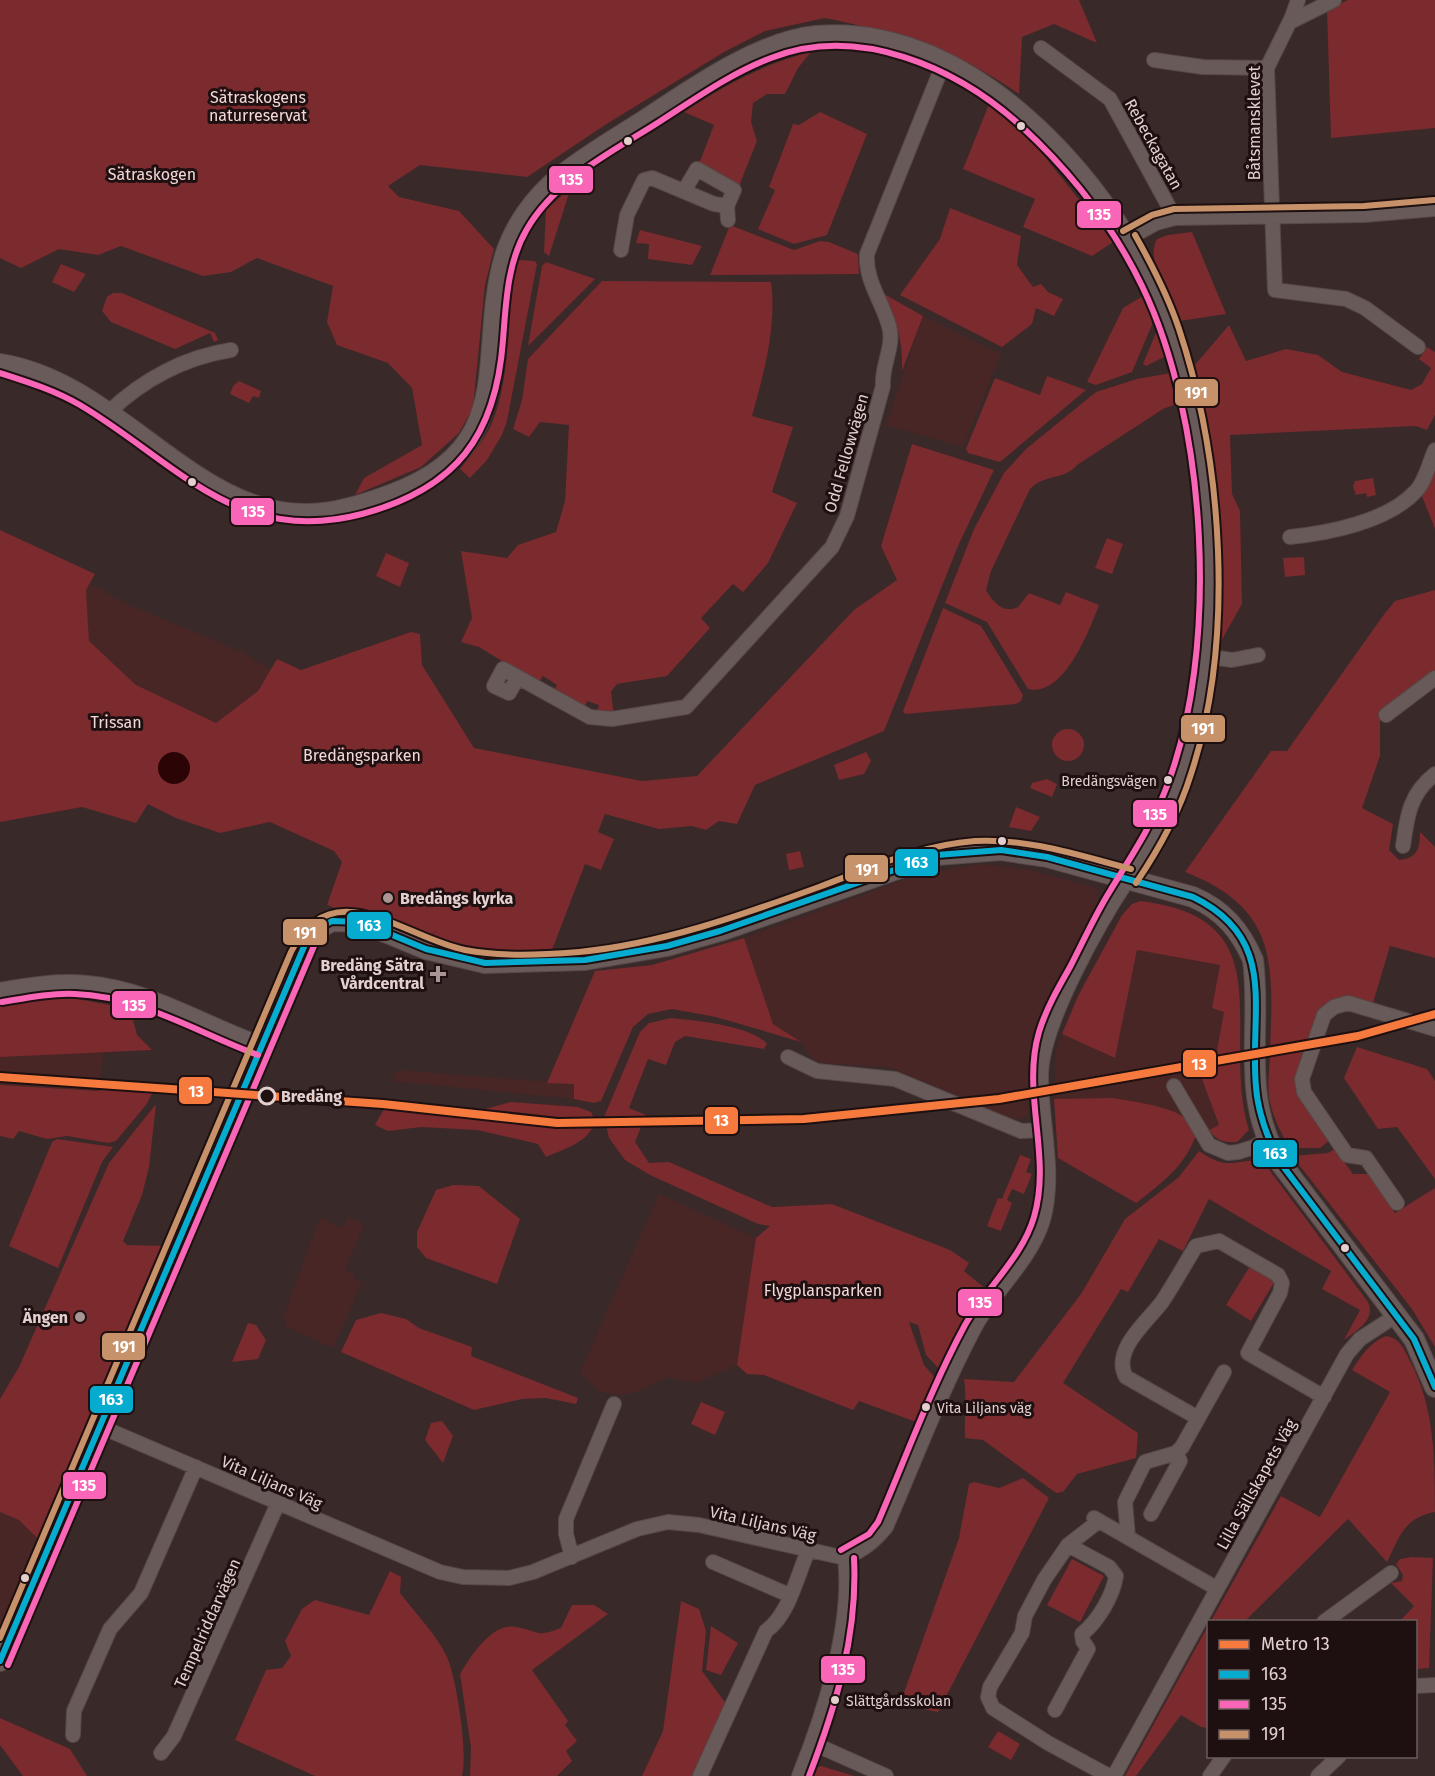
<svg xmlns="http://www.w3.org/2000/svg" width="1435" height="1776" font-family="'Fira Sans',sans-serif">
<rect width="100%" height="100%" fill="#392929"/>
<path fill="#492626" d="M923,316L1001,354L963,447L886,425Z
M90,584L130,605L242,652L271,670L258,691L216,723L162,699L136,685L89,641L86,590Z
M981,864L1026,869L1097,888L1098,904L1041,1019L1033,1045L1028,1072V1114L1022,1119L1009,1118L889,1067L820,1063L811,1058L801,1042L773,1024L744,938L923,873Z
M1137,950L1220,965L1212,1008L1224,1011L1213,1073L1202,1079L1219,1126L1196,1135L1189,1121L1160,1107L1054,1099L1056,1049L1062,1034L1115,1058Z
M104,1051L99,1091L0,1085V1057Z
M397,1070L574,1084V1099L392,1081Z
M378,1098L560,1117L556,1128L375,1108Z
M659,1194L756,1238L737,1365L696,1383L666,1377L639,1391L622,1395L600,1392L580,1372Z
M348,1217L364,1224L345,1270L355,1275L354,1279L362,1282L333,1348L287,1327L284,1315L320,1218L343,1228Z
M0,1512L19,1520L38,1539L0,1631Z"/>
<path fill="#7b2a2e" d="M0,0H1079L1097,43L1054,24L1022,37L1019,94C957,50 898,33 825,18L765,31L724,52L605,125L527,177L420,165L388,186L399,197L459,211L494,249L485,285L473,408L459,433L421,467L355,495L364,478L422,445L412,388L388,363L337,345L327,322L333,286L257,258L231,272L203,276L121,246L98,255L59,249L21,268L0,258Z
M1348,0H1435V128L1331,138L1327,10Z
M811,52L798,68L785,94H767L753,103L751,122L757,141L739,186L697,169L714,125L684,112C723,86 765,63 811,52Z
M989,104L1037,147L1113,242L1092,256L1023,227L1035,199L963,169Z
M820,112L867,134L827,235L794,244L758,229L775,190L769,187L793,124L799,125Z
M571,187L549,256L544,252L546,210Z
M950,208L1021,236L1017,265L1033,287L1041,284L1048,292L1063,299L1054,316L1036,308L1032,324L1002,347L900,295L940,239Z
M730,225L794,250L820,241L829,242L858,254L859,274L710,275Z
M640,230L702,246L692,265L648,259L649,244L636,243Z
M1192,232L1226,314L1180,321C1173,297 1144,261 1157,239L1168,235Z
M518,260L535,261L537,264L507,421L502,435L487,460L470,478L460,469C472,454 484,441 492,423C513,372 505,313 518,260Z
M546,262L595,279L528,346L542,266Z
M61,264L86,274L74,292L52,282Z
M602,281L771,282C777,325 764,374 752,416L793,427L772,492L797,503L768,563L743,592L733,584L701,618L710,628L667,676L617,684L611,692L614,716L596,714L599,705L587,701L584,710L552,693L557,685L543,676L538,683L479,647L461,642L472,618L461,551L507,558L518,545L556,532L565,501L569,425L540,422L529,437L513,429L522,400L528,359Z
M113,293H122L215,333L218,340L214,342L210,333L175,349L111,322L102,311L107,297Z
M884,294L923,316L902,371C903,341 897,321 884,294Z
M1143,296L1154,320L1132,372L1096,385L1087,382L1123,308Z
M1229,325L1246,361L1286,349L1318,355L1342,372L1411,390L1422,384L1431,368L1419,359L1427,347L1435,352V415L1427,430L1416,426L1230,435L1232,494L1240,511L1242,604L1216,650L1222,572L1219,500L1194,366Z
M1157,330L1166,356L1146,366L1143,364Z
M1171,373L1179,403L1163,409L1077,465C1065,480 1044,474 1030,489L991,571L986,590C993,602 1003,614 1018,607L1029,593L1060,605L1066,592L1099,605C1090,629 1064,698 1028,689L987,622L945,603L974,529L1004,473L1026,449L1096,392L1137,379Z
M1047,376L1086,390L1000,462L968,453L966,449L995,378L1040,395Z
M239,381L261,391L259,398L253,396L249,403L230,394L233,386Z
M912,444L994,470L958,546L884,731L755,785L737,824L719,821L706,830L692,826L659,829L605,814L598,832L614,839L601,870L585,864L552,950C509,952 471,951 431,937L437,930L428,938L414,937L327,905L342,862L334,851L270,822L220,833L176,818L148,804L136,823L82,807L0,822V530L95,574L86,590L89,641L136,685L216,723L258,691L277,659L301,670L411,632L420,634L422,665L474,748L642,781L697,776L854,610L897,580L881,546Z
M1435,472V529L1422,496Z
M1373,478L1376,495L1367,497L1366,493L1356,495L1353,487L1355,481Z
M1107,538L1123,544L1112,574L1095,568Z
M386,553L409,563L400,587L376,576Z
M1304,557L1305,575L1285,577L1283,558Z
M1435,590V670L1380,711V756L1362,808L1393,824L1389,850L1399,860C1417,858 1420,849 1420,832L1435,847V958L1390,946L1372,1006L1345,998L1329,1001L1320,1009L1297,1074L1296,1087L1300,1098L1330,1140L1320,1148H1289C1281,1132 1272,1116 1269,1097C1267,1083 1270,1066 1270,1052C1273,964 1279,909 1185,872L1271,751H1287L1385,613L1395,601Z
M943,608L981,626L1023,695L1021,701L1016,704L905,714L903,711Z
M1052 745a16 16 0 1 1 32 0a16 16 0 1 1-32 0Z
M866,752L871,761L864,774L839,780L834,765Z
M1047,779L1057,784L1052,797L1030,788L1032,783Z
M1016,807L1040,817L1031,831L1009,827Z
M800,851L804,867L789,870L786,854Z
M1140,901C1288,918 1219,1033 1249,1130L1237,1142C1224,1143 1217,1141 1209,1130L1219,1125L1202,1079L1213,1072L1224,1012L1212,1008L1220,965L1137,950L1115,1058L1062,1034L1078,996L1122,915L1132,904Z
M744,938L773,1024L801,1042L716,1017L672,1009L648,1014L633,1027L601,1101L594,1103L574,1099V1084L547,1083L595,971L652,965Z
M48,999H78L130,1009L137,1035L152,1050L0,1057V1006Z
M671,1018C694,1020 753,1026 767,1044L764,1049L685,1036L675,1042L666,1065L648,1059L629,1108L646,1115L635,1142L649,1163L669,1162L772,1207L832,1204L950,1250L969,1263L964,1271L987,1290L965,1319L941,1371L926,1355L918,1325L909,1322L924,1365L936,1379L919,1423L859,1401L853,1410L764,1375L747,1374L737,1365L756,1238L770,1226L758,1224L650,1175L625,1160L609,1138L604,1117L640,1032L649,1023Z
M1357,1047L1427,1069L1435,1081V1179L1397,1127L1378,1129L1344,1078Z
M0,1085L99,1091L100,1087L154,1090L146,1105L116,1141L108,1143L67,1136L47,1139L19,1131L13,1139L0,1136Z
M1113,1098C1133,1102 1176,1106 1189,1122C1192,1125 1194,1131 1196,1135C1185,1166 1161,1184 1136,1203L1058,1158L1054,1099Z
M511,1102L578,1107L591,1112L595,1120C591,1142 564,1149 546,1157L538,1144L477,1130L421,1127L388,1131L375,1125L384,1109L556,1128L559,1117L485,1109Z
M156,1104L149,1167L142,1195L123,1241L127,1245L167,1246L152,1267L38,1539L19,1520L0,1512V1399L19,1367L109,1163Z
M57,1139L113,1147L102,1162L58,1268L9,1246L52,1142Z
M1335,1149L1353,1174H1368L1395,1213L1435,1188V1347L1412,1309L1292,1156L1328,1153Z
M1199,1151C1208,1157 1216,1162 1226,1163C1239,1164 1253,1157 1265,1164L1368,1302C1376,1320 1357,1330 1344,1340L1360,1310L1322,1289L1331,1271L1209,1199L1183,1251L1159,1239L1128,1292L1121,1289L1063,1383L1138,1433L1136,1458L1077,1474L1063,1492L1056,1493L983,1440L965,1438C964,1418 967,1399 964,1379L1014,1382L1081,1294L1125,1219L1179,1177Z
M1020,1155L1031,1159L1026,1172L1032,1174L1024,1194L1012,1189L1007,1200L1012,1203L1001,1231L987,1226L998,1198L1002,1199Z
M453,1185L479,1186L520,1219L497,1284L426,1258L417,1247V1232L436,1190Z
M1250,1266L1275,1281L1251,1321L1226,1305Z
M381,1313L406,1319L419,1328L472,1347L471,1356L578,1398L576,1404L546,1398L522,1399L474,1410L341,1352L356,1320Z
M248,1323L256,1325L266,1340L258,1359L232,1362Z
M1386,1336C1400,1338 1404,1349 1410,1361C1435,1408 1435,1460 1435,1512C1404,1518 1400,1536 1387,1562L1348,1519L1245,1621H1211L1281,1496L1320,1517L1390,1392L1352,1370C1362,1355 1369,1343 1386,1336Z
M701,1402L725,1412L715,1435L691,1424Z
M442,1421L453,1436L443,1463L425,1440L431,1423Z
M1023,1478L1049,1498L938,1712L900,1704L959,1538L969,1484L974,1482L999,1488Z
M1412,1557L1433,1558L1429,1668L1416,1669V1622L1400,1621L1414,1606L1391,1583L1402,1581L1403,1575L1396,1564L1400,1559Z
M1072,1559L1104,1576L1080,1622L1047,1605Z
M390,1571L401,1577L400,1593C415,1613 437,1635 447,1657C457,1680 468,1753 462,1776H315L235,1740L266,1670L282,1668L291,1656L285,1641L302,1609L315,1600L369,1615Z
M681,1601L699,1609L706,1631L702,1671L727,1705L696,1776H642L663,1731Z
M572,1605H594L608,1614L532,1670L568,1721L565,1725L577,1741L566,1751L572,1761L557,1776H470L471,1748L460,1674C471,1656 492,1622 516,1627C540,1631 535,1638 561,1628Z
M711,1626L738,1643L721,1675L706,1670Z
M1208,1626V1728L1201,1727L1181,1715L1136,1776H1125Z
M0,1718L70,1749L87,1776H23L0,1745Z
M998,1731L1020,1744L1011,1760L988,1747Z
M821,1766L854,1776H812L816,1768Z"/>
<path fill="#2b0406" d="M158 768a16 16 0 1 1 32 0a16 16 0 1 1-32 0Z"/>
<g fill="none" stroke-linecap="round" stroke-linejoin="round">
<g stroke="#564847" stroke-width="16">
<path id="street" d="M1298,0L1292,17L1267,68L1275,290L1346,299L1365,308L1418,347
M1290,22L1334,0
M1041,48L1110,99L1175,218
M1154,60L1203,67L1267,68
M684,191L697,169L734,190L727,206L728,220
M1127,239L1156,223L1175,218L1364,215L1435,209
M621,250L627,215L644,180L652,178L714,204L727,206
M109,412C142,380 185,357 231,350
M1290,537C1328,533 1387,522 1415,492C1425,483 1429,463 1435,450
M1204,656L1232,660L1258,655
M518,677L509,693L494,686L503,669L590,717L612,719L686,707L832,547L847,516L883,386C881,366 895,346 889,326C882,301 865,280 867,254L944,62
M1386,715L1435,678
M1403,846C1407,816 1410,793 1435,774
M788,1057L817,1071L895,1079L1021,1131L1044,1130
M1174,1086L1209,1145L1228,1153L1238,1152L1254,1147L1266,1140
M1397,1203L1366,1158L1347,1155L1304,1092L1302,1079L1324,1015L1334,1007L1348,1003L1435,1029
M1198,1418L1126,1377C1111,1350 1148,1321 1162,1302C1174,1284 1185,1264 1196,1246L1219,1241L1278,1275L1282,1283L1280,1293L1248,1353L1324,1397
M99,1426L440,1572L463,1577L509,1578L533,1572L637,1529L668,1522L699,1525L845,1558C863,1550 874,1542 886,1527C915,1460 941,1391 975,1327C994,1291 1031,1260 1043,1220C1056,1174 1041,1123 1041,1076C1041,1025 1100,921 1129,878
M1151,1514L1180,1461L1176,1453
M1094,1518L1216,1588
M1099,1521L1068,1545L1044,1580L1025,1616L1022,1633L990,1687L988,1697L993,1708L1048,1743L1109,1776
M1128,1537L1125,1502L1145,1462L1176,1453L1182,1447L1224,1372
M572,1557L566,1534V1519L614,1404
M713,1562L789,1595
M1324,1622L1391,1573
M1416,1686L1435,1685
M1055,1710L1088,1649L1083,1641L1082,1634C1098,1621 1113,1596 1116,1576L1109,1567L1068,1545
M73,1735L74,1711L110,1629L141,1593L196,1467
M812,1743L886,1776
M161,1753L174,1736L278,1503
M700,1776L766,1631C789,1615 797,1576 808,1551
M799,1776C824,1714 853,1624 845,1558
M1114,1776L1347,1354L1360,1339L1397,1315
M1210,1776L1224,1756
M1318,1776L1339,1756"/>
</g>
<g stroke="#564847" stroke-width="22">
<path id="secondary" d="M0,364C117,382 194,517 308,514C336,514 366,504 393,494C522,446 476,355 505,256C515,225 535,197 560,177C586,156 614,140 642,122C691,90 757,42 816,36C969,22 1111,181 1163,310C1184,364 1196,423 1201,480C1215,615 1210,763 1129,878
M0,993C29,988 58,983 87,986C148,991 204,1027 261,1047
M0,1661L306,942L314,931L332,921L361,922L426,949L485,963L585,960L667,946L720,931L937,855L1001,850L1047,857L1193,897C1223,910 1240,930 1253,960C1262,1030 1240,1097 1279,1161L1414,1339L1435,1387"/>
</g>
<use href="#street" stroke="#675a59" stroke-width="14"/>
<use href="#secondary" stroke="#6a5b5b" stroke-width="20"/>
<g stroke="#1e1010" stroke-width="10">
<path id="bus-1" d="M0,1661L306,942L314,931L332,921L361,922L426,949L485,963L585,960L667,946L720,931L937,855L1001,850L1047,857L1193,897C1280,939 1249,1010 1256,1087C1258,1114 1267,1137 1279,1161L1414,1339L1435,1387"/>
</g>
<g stroke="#1e1010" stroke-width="10">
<path id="bus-2" d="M0,373C28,382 54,390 80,405C176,462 237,547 362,514C456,489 496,436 503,340C506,303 507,263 527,229C556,179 612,152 659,122C695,99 731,73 771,58C858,24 956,67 1021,126C1070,171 1113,226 1142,286C1207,420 1221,651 1165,791C1151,827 1130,858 1110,891C1095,915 1083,942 1070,967C1058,988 1046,1009 1039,1032C1021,1093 1052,1156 1034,1217C1022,1258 986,1288 965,1325C931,1388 906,1457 878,1522L869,1534L841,1550
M2,1002C26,998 50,993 75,994C140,996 198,1033 258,1055
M8,1665L314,946
M809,1776C836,1706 858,1634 854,1558"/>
</g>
<g stroke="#1e1010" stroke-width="10">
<path id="bus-3" d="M1123,231L1152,215L1174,209L1364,206L1434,200
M1135,235C1152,265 1168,296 1179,329C1223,462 1235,640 1191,774C1179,813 1159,849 1136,883
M0,1638L291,952C332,869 404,938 465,950C503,957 541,955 579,952C661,944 742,915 819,887C870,868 920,845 975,841C1028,838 1081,856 1131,869"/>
</g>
<use href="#bus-1" stroke="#06acd0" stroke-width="6"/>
<use href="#bus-2" stroke="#fa66b7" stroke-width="6"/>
<use href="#bus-3" stroke="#c7916a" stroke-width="6"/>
<g stroke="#1e1010" stroke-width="12">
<path id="metro-1" d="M0,1077L383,1104L557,1123L804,1119L999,1099L1358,1036L1435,1014"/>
</g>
<use href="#metro-1" stroke="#f6793e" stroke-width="8"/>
</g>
<g fill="#e3cfce" stroke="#1e1010" stroke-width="2">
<circle cx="1021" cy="126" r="5"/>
<circle cx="628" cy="141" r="5"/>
<circle cx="192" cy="482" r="5"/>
<circle cx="1168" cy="780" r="5"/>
<circle cx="1002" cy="841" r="5"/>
<circle cx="1345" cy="1248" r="5"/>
<circle cx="926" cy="1407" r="5"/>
<circle cx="25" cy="1578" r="5"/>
<circle cx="835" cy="1700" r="5"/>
</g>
<g fill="#a89594" stroke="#1e1010" stroke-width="2">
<circle cx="388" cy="898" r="6"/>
<path d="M435 965h6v6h6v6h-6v6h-6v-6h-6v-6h6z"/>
<circle cx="80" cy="1317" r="6"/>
</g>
<circle fill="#1e1010" stroke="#e3cfce" stroke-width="3" cx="267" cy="1096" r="8"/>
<g text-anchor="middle" stroke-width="6" stroke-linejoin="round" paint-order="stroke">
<g font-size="14" fill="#e3cfce" stroke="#1e1010" text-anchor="start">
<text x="1157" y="786" text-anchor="end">Bredängsvägen</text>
<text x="937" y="1413">Vita Liljans väg</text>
<text x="846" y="1706">Slättgårdsskolan</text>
</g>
<g font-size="16" fill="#f4d8d7" stroke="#1e1010">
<text x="258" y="103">Sätraskogens<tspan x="258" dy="18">naturreservat</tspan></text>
<text x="152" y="180">Sätraskogen</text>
<text x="116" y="728">Trissan</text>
<text x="362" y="761">Bredängsparken</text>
<text x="823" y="1296">Flygplansparken</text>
</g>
<g font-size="16" fill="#e3cfce" stroke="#1e1010">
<text transform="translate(1254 123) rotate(-90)" y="6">Båtsmansklevet</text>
<text transform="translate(1154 144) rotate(61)" y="6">Rebeckagatan</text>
<text transform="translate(846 453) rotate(-74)" y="6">Odd Fellowvägen</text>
<text transform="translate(272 1482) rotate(24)" y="6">Vita Liljans Väg</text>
<text transform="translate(1256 1484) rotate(-61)" y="6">Lilla Sällskapets Väg</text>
<text transform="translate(763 1523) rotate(13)" y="6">Vita Liljans Väg</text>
<text transform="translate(207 1623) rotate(-66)" y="6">Tempelriddarvägen</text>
</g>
<g font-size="16" font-weight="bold" fill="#e3cfce" stroke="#1e1010" text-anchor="end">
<text x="400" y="904" text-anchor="start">Bredängs kyrka</text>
<text x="424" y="971">Bredäng Sätra<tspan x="424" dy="18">Vårdcentral</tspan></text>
<text x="68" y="1323">Ängen</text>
</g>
<g font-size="16" font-weight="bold" fill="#e3cfce" stroke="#1e1010" text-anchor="start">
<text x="281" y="1102">Bredäng</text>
</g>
</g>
<g stroke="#1e1010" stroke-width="2">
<rect x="548" y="165" width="46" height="29" rx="6" fill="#fa66b7"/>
<rect x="1076" y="200" width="46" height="29" rx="6" fill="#fa66b7"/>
<rect x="1174" y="378" width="45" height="29" rx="6" fill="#c7916a"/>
<rect x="230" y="497" width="45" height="29" rx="6" fill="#fa66b7"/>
<rect x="1180" y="714" width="46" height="29" rx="6" fill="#c7916a"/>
<rect x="1132" y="799" width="46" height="29" rx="6" fill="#fa66b7"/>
<rect x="894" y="848" width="45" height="29" rx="6" fill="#06acd0"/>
<rect x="844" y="854" width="45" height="29" rx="6" fill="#c7916a"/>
<rect x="346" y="911" width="46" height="29" rx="6" fill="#06acd0"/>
<rect x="282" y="918" width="46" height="28" rx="6" fill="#c7916a"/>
<rect x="111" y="990" width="46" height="29" rx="6" fill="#fa66b7"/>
<rect x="1182" y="1049" width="35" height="29" rx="6" fill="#f6793e"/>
<rect x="178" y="1076" width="35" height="29" rx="6" fill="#f6793e"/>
<rect x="704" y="1106" width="35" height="29" rx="6" fill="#f6793e"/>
<rect x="1252" y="1139" width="46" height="29" rx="6" fill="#06acd0"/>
<rect x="957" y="1288" width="46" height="29" rx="6" fill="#fa66b7"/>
<rect x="101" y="1332" width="45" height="29" rx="6" fill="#c7916a"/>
<rect x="89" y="1385" width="45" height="29" rx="6" fill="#06acd0"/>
<rect x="62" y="1471" width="45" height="29" rx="6" fill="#fa66b7"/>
<rect x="820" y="1655" width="46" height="29" rx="6" fill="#fa66b7"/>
</g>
<g font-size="16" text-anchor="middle" font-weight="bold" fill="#fff">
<text x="571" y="185">135</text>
<text x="1099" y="220">135</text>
<text x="1196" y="398">191</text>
<text x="253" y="517">135</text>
<text x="1203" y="734">191</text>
<text x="1155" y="820">135</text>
<text x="916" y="868">163</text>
<text x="867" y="875">191</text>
<text x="369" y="931">163</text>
<text x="305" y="938">191</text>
<text x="134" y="1011">135</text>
<text x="1199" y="1070">13</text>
<text x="196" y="1097">13</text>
<text x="721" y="1126">13</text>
<text x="1275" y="1159">163</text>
<text x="980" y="1308">135</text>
<text x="124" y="1352">191</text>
<text x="111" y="1405">163</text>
<text x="84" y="1491">135</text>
<text x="843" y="1675">135</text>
</g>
<rect x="1207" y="1620" width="210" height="138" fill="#1e1010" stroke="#6d5c5c" stroke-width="1.5"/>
<rect x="1219" y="1640" width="30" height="9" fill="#f6793e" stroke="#6d5c5c" stroke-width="1.5"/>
<text x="1261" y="1650" font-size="18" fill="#e3cfce">Metro 13</text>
<rect x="1219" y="1670" width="30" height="9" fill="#06acd0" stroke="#6d5c5c" stroke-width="1.5"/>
<text x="1261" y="1680" font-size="18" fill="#e3cfce">163</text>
<rect x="1219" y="1700" width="30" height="9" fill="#fa66b7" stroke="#6d5c5c" stroke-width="1.5"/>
<text x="1261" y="1710" font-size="18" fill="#e3cfce">135</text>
<rect x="1219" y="1730" width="30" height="9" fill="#c7916a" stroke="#6d5c5c" stroke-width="1.5"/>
<text x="1261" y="1740" font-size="18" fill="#e3cfce">191</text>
</svg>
